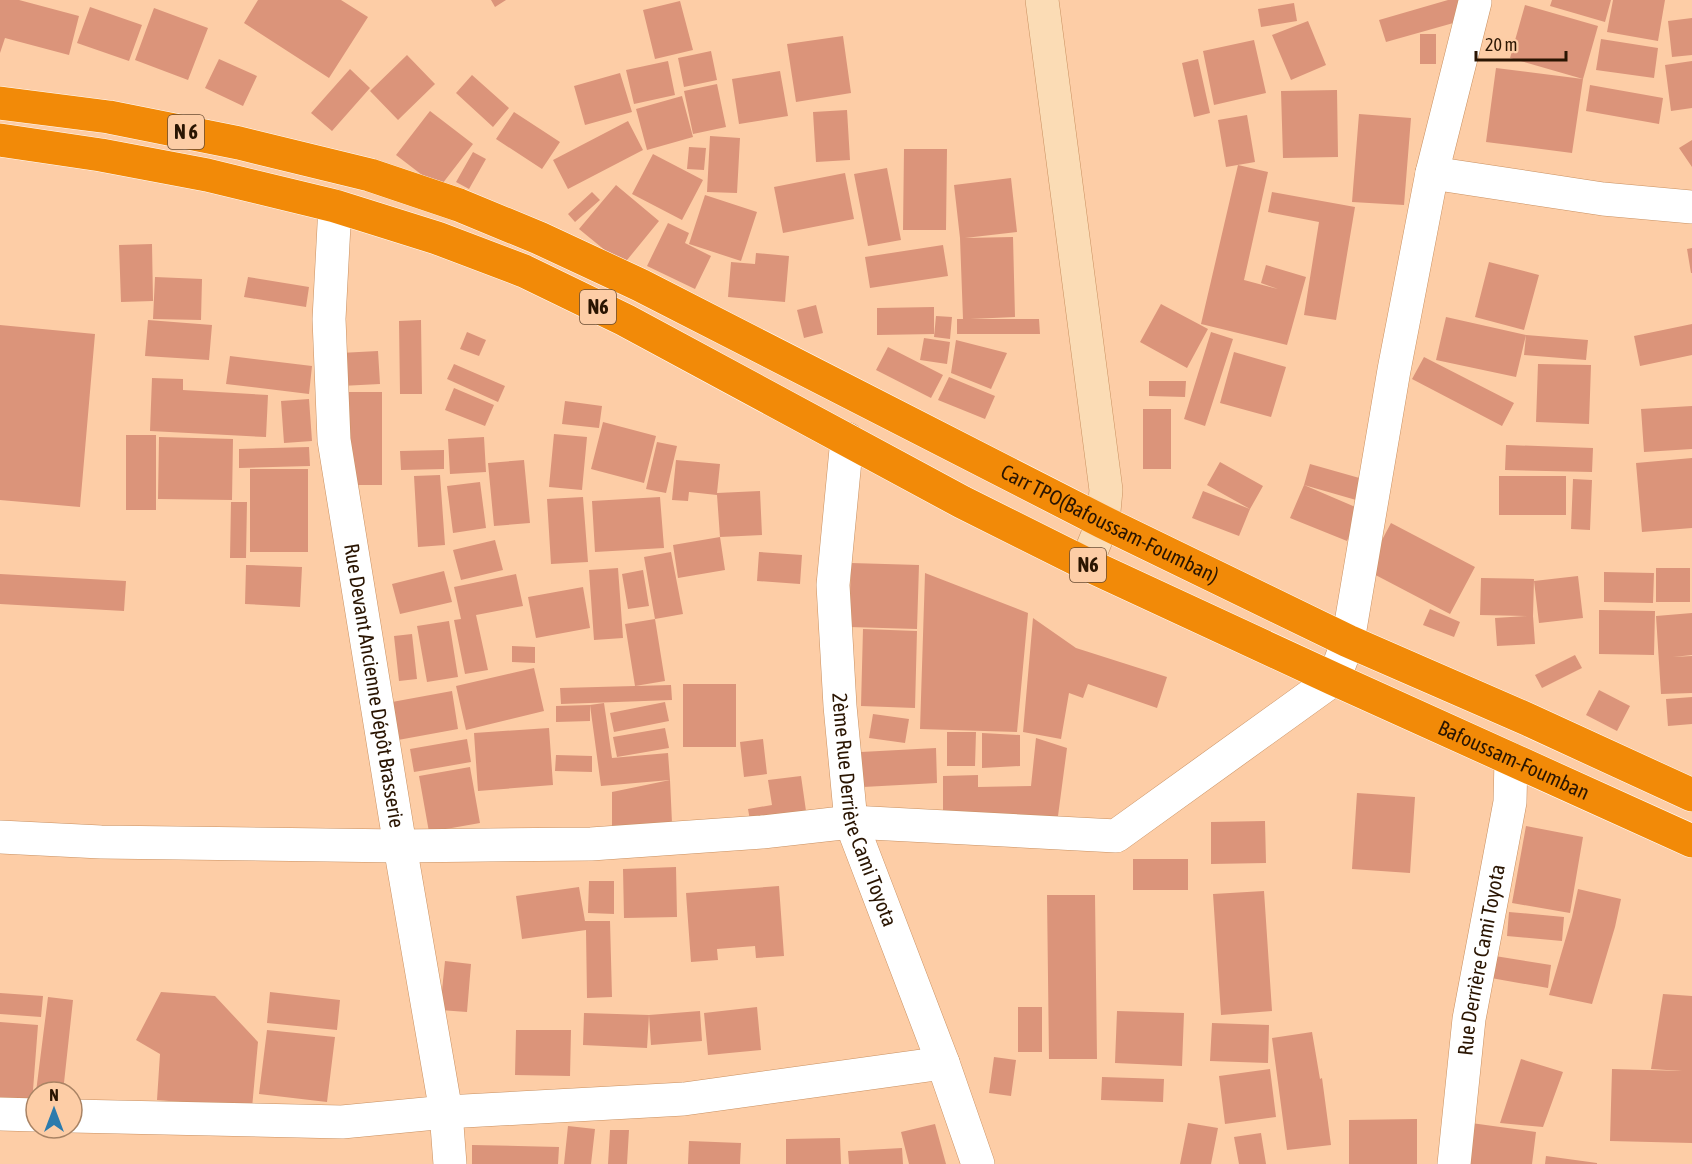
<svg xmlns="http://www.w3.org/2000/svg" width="1692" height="1164" font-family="'Asap Condensed',sans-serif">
<rect width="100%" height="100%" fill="#fdcda6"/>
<path fill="#db947a" d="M0,0H19L79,16L69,55L5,38L0,53Z
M258,0H341L368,17L329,78L244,23Z
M491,0H506L495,7Z
M1448,0H1458L1464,20L1386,42L1379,20Z
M1552,0H1611L1605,22L1550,6Z
M1613,0H1665L1658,41L1607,32Z
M680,1L693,50L655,59L643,10Z
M1294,3L1297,21L1261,27L1258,9Z
M1525,5L1598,26L1583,79L1510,58Z
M90,7L142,25L129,61L77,43Z
M154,8L208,28L188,80L135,60Z
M1692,18V55L1672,57L1668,21Z
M1308,21L1326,65L1291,80L1272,35Z
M1420,34H1436V64H1420Z
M843,36L851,93L796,102L787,44Z
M1601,39L1658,48L1654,78L1596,70Z
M1254,40L1266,93L1214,105L1203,51Z
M711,51L717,80L684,87L678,58Z
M407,55L435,84L398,120L370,91Z
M219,59L257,76L243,106L205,88Z
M1198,59L1210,113L1194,117L1182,63Z
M668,61L675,95L634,104L626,70Z
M1692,61V108L1671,111L1665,65Z
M1496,68L1583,79L1572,153L1486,142Z
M350,69L370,88L332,131L311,113Z
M780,71L788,116L739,124L732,79Z
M620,73L632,112L585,125L574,86Z
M472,75L509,108L493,127L456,93Z
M717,84L726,127L693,134L684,91Z
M1590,85L1663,98L1659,124L1586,111Z
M1337,90L1338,157L1283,158L1281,91Z
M682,96L693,137L647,150L636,109Z
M847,110L850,160L816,162L813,112Z
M430,111L473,144L439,188L396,155Z
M514,112L560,142L542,169L496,139Z
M1359,114L1411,118L1404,205L1352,202Z
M1247,115L1255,162L1226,167L1218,120Z
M628,121L643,150L568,189L553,160Z
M710,136L740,138L737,193L707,192Z
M1692,140V167L1679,148Z
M689,147L706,148L704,170L687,169Z
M904,149H947L946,230H903Z
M473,152L486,159L469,189L456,182Z
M653,154L703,180L682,220L632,194Z
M1238,165L1268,172L1244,280L1278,289L1261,283L1266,265L1306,277L1287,345L1201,324Z
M887,168L901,240L868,246L854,174Z
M845,173L854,219L783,233L774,187Z
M1011,178L1017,232L965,238L1013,237L1015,317L970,319H1039L1040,334H957V319H963L960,238L954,185Z
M616,185L659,221L623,265L579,229Z
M592,192L600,200L575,222L568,214Z
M1272,192L1355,207L1336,320L1304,315L1319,222L1268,212Z
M705,195L757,212L741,261L689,244Z
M668,223L689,233L685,243L683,242L711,256L695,289L647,266Z
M152,244L153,301L121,302L119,245Z
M943,245L948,276L870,288L865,257Z
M1692,248V273H1691L1687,249Z
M756,253L789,256L785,302L728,297L731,262L755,264Z
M1489,262L1539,275L1524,330L1475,317Z
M155,277L202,279L201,320L153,319Z
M248,277L309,287L306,307L244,297Z
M1161,304L1208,329L1187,368L1140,342Z
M816,305L823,333L804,338L797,310Z
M934,307V334L877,335V308Z
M936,316L952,317L950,339L934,337Z
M1446,317L1526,335L1516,377L1436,360Z
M148,320L212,325L209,360L145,356Z
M421,320L422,394H400L399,321Z
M1692,324V355L1640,366L1634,336Z
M0,325L95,334L80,507L0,500Z
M467,332L486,340L479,356L460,349Z
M1211,332L1233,339L1205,426L1184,419Z
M1526,335L1588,340L1586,360L1524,355Z
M924,338L950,342L947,364L920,360Z
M956,340L1007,353L991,389L951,373Z
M888,347L943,375L931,398L876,370Z
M378,351L380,384L341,386L340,353Z
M1234,352L1286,367L1271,417L1220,403Z
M230,356L312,366L309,394L226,384Z
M1424,357L1514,403L1502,426L1412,379Z
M454,364L505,386L498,402L447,379Z
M1538,364L1591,365L1589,424L1536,422Z
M949,377L995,396L985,419L938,400Z
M152,378L183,379V390L268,395L266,437L150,431Z
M1149,381H1186L1185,397L1149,396Z
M454,388L494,405L485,426L445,410Z
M343,392H382V485H351Z
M309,399L312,441L284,443L281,401Z
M565,401L602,406L599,428L562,424Z
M1692,406V449L1644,452L1641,409Z
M1143,409H1171V469H1143Z
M603,422L656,436L644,483L591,469Z
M554,434L587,437L582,490L549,487Z
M126,435H156V510H126Z
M159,437L233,439L232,500L158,499Z
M484,437L486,472L450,474L448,439Z
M657,442L677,446L666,493L646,489Z
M1506,445L1593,448L1592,472L1505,470Z
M309,447L310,466L239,468V449Z
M444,450V469L401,470L400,451Z
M1692,458V528L1642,532L1636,463Z
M524,460L530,523L494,526L488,463Z
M676,460L720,464L717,493L760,491L762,535L720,537L717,495L689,492L688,501L672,500Z
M1220,462L1263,486L1250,509L1207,485Z
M1310,464L1370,481L1363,502L1304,485Z
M250,469H308V552H250Z
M440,475L445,545L418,547L414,476Z
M1499,476H1566V515H1499Z
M1573,479L1592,480L1590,530L1571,529Z
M480,482L486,528L453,533L447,486Z
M1304,485L1360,509L1347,541L1290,518Z
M1203,491L1250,509L1239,536L1192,518Z
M583,497L588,562L551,564L547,499Z
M660,497L664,548L595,552L592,501Z
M231,502H247L246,558H230Z
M1391,523L1475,567L1450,614L1366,570Z
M720,537L725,570L678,578L673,545Z
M495,540L503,570L461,580L453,550Z
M671,552L683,614L655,619L644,557Z
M759,552L802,555L800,584L757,581Z
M851,563L919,565L917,629L849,627Z
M246,565L302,567L300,607L245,604Z
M618,568L623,638L594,640L589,570Z
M1656,568H1690V602H1656Z
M643,570L649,606L628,609L622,574Z
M444,571L452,602L400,614L392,584Z
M1604,572L1654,573L1653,603L1604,602Z
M925,573L1028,613L1017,732L920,729Z
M0,574L126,581L124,611L0,604Z
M516,574L523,606L476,615L488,670L465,674L454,620L461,619L454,587Z
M1578,576L1583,618L1539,623L1534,581Z
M1481,578L1534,579L1533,616L1535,644L1497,646L1495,618L1527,616L1480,615Z
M583,587L590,628L536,638L528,597Z
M1430,609L1460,622L1454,637L1423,625Z
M1599,610L1655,611L1654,655L1599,654Z
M1692,613V655L1673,657L1692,656V693L1661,694L1656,616Z
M1033,618L1076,648L1167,677L1157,708L1088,684L1083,698L1069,693L1061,739L1023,732Z
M655,619L665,681L635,686L671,685L672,700L561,704L560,688L635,686L625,624Z
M449,621L458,677L427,682L417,626Z
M863,629L917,631L915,708L861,706Z
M412,634L417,679L399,681L394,636Z
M512,646L535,647V663L512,662Z
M1575,655L1582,668L1542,688L1535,675Z
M534,668L544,711L466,730L456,686Z
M683,684H736V747H683Z
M1599,690L1630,706L1617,731L1586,715Z
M452,691L458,729L398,740L392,702Z
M1692,697V724L1668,726L1666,699Z
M665,702L669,721L614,732L610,713Z
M604,703L612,758L668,753L670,780L601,786L590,705Z
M590,705V721L556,722V706Z
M873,714L909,719L905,743L869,738Z
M549,728L553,785L478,791L474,733Z
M665,728L669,748L617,757L613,737Z
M947,732H976L975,766H947Z
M982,733L1020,735V766L982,768Z
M1036,738L1067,748L1058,816L943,818V776L978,775V787L1031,786Z
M467,739L471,762L414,772L410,749Z
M763,739L767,774L744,777L740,742Z
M936,748L937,783L863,787L861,752Z
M556,755L592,756V772L555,771Z
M470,767L480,823L429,832L419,776Z
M801,776L807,818L751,826L748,809L772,805L768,780Z
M670,780L672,823L612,840V792Z
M1357,793L1415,797L1410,873L1352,869Z
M1265,821L1266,863L1211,864V822Z
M1526,826L1583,837L1570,913L1512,903Z
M1133,859H1188V890H1133Z
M676,867L677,917L624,918L623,869Z
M589,881H614V914L588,913Z
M779,886L784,956L756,958L755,946L717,949L718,960L691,962L686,893Z
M579,887L585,921H610L612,997L587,998L586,930L522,939L516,896Z
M1578,889L1621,899L1615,927L1592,1004L1549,995L1572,917Z
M1264,891L1272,1011L1221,1015L1213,894Z
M1047,895H1095L1097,1059H1049Z
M1509,912L1564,917L1562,941L1507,936Z
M1495,956L1551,965L1548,988L1491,978Z
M445,961L471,964L467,1012L440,1010Z
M161,992L215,996L258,1042L252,1108L157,1100L160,1054L136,1040Z
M270,992L340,1000L337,1030L267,1023Z
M0,993L43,996L41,1017L0,1014Z
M1663,994L1692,996V1143L1610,1141L1612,1069L1682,1071L1651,1069Z
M48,997L73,1000L63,1092H36Z
M757,1007L761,1050L708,1055L704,1013Z
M1018,1007H1042V1052H1018Z
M700,1011L702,1041L651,1045L649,1015Z
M1117,1011L1184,1013L1182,1066L1115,1063Z
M584,1013L649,1015L647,1048L583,1045Z
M0,1022L38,1025L32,1103L0,1101Z
M1212,1023L1269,1025L1268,1063L1210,1061Z
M267,1030L335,1037L327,1102L259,1094Z
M516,1030H571L570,1076L515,1075Z
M1312,1032L1320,1079L1322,1078L1331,1145L1287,1150L1272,1038Z
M994,1057L1016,1060L1011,1096L989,1093Z
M1521,1059L1563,1072L1543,1127L1500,1123Z
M1270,1069L1276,1117L1225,1124L1219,1076Z
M1102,1077L1164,1079L1163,1102L1101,1100Z
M1417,1119V1164H1349V1120Z
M1188,1123L1218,1128L1211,1164H1180Z
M1471,1123L1536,1132L1532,1164H1465Z
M935,1124L946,1164H909L901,1132Z
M568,1126L595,1129L591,1164H564Z
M610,1130H629L627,1164H608Z
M1261,1133L1266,1164H1239L1234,1137Z
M840,1138L841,1164H786V1139Z
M689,1141L741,1143L740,1164H688Z
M472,1145L559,1147L558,1164H472Z
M902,1148L903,1164H849L848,1151Z
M1546,1156L1597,1163V1164H1545Z"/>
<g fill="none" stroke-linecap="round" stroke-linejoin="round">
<g stroke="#c99060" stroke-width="34">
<g id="street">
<path d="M1432,173L1603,199L1692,207"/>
<path id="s1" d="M335,206L329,319L334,440L400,846L446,1112L450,1164"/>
<path id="s2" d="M847,439L833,585L840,706L851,822L943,1063L978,1164"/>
<path d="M0,837L101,842L400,846L591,844L762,832L851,822L1116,836L1334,679L1348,641L1394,370L1432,173L1475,2"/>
<path d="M0,1114L36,1115"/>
<path d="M72,1116L342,1122L446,1112L684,1099L943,1063"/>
<path id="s3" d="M1454,1164L1469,1019L1510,802L1511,759"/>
</g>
</g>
<g stroke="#c99060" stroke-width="34">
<path id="secondary" d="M1042,0L1106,490L1103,522L1086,564"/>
</g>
<g stroke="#fff" stroke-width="34">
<g id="highway">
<path id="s4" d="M0,103L109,117L239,143L370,175L459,205L539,238L640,285L1103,522L1348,641L1529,720L1692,795"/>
<path id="s5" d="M0,140L101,155L207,175L335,206L437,238L524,271L625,320L962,502L1086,564L1334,679L1692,841"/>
</g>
</g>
<use href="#street" stroke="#fff" stroke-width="33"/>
<use href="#secondary" stroke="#fbdcb5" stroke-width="33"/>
<use href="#highway" stroke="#f28a08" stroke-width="33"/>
</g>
<g text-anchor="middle" stroke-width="5" stroke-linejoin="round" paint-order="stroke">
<g fill="#fdcda6" stroke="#694c33" stroke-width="1.5">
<rect x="168" y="115" width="36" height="34" rx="4.5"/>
<rect x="580" y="290" width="36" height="34" rx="4.5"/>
<rect x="1070" y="548" width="36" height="34" rx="4.5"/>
</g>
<g font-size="20" font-weight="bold" fill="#2a1502">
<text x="186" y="139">N 6</text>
<text x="598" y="314">N6</text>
<text x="1088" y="572">N6</text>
</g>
<g font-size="21" fill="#2a1502" stroke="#fdcda6">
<text dy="7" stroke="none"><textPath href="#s4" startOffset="1196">Carr TPO(Bafoussam-Foumban)</textPath></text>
<text dy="7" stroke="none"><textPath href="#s1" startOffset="483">Rue Devant Ancienne Dépôt Brasserie</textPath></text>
<text dy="7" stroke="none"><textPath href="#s5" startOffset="1646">Bafoussam-Foumban</textPath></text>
<text dy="7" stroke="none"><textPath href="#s2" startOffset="375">2ème Rue Derrière Cami Toyota</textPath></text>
<text dy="7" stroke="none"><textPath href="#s3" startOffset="206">Rue Derrière Cami Toyota</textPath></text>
</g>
</g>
<g transform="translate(54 1110)"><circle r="28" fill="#fdcda6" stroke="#a98364" stroke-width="1.5"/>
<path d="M0-4.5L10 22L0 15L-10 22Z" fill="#2c7bad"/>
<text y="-9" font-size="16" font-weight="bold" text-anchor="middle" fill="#2a1502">N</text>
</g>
<path d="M1476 51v9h90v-9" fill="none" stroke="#2a1502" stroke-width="3"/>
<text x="1485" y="51" font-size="18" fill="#2a1502" stroke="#fdcda6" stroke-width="4.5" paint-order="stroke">20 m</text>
</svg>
